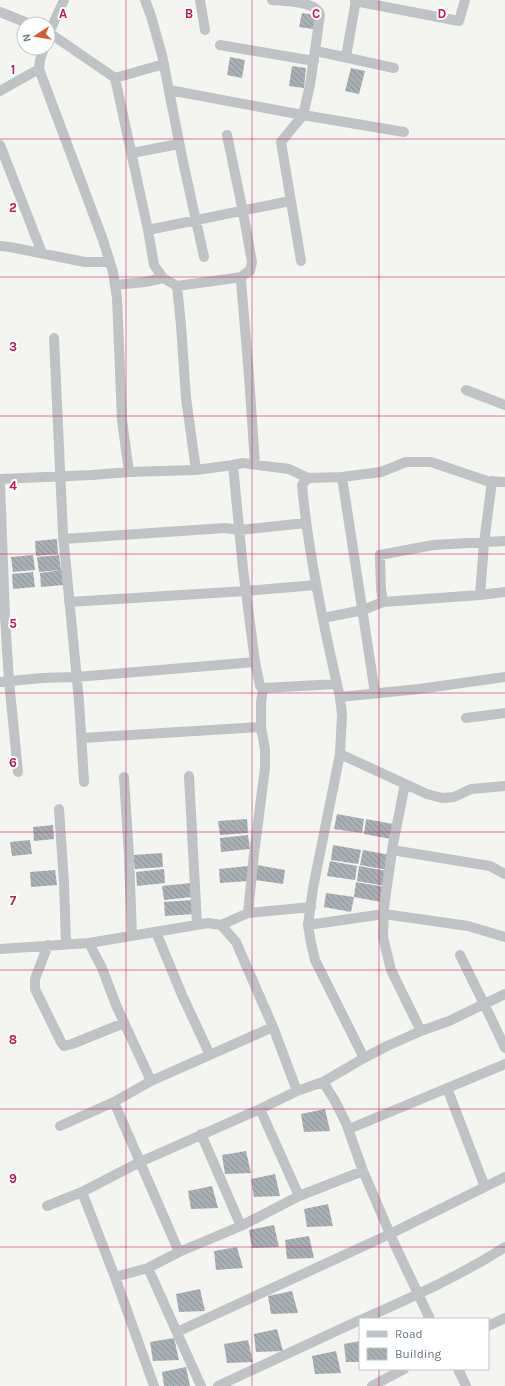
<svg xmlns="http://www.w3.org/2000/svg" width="505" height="1386" font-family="Karla,sans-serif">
<defs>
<pattern id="building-back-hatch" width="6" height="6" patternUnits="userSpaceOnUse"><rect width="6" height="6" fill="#a9b0b5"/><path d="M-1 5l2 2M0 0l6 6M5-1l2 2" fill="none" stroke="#8d9498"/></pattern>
</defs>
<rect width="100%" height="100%" fill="#f4f4f1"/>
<path fill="url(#building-back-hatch)" d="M302,13L316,15L313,29L299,27Z
M230,57L245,60L242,78L227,75Z
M292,66L306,68L304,88L289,86Z
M351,68L365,71L359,94L345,91Z
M57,539L58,554L36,556L35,541Z
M33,555L35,570L13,572L11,557Z
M59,555L61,570L39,572L37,557Z
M62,570L63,585L41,587L40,573Z
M33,572L35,587L13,589L12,574Z
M337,814L364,819L362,833L334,829Z
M247,819L248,833L220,835L218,821Z
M366,819L393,824L391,839L364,834Z
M53,825L54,839L34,841L33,827Z
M248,835L250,849L221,852L220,838Z
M30,840L32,854L12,856L10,842Z
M333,845L361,850L358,864L331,860Z
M363,850L390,855L388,870L360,865Z
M162,853L163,867L135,869L133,855Z
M330,861L357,866L355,880L327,876Z
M257,865L285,870L283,884L255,880Z
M248,866L249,881L220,883L219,869Z
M359,866L387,871L385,886L357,881Z
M164,869L165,883L137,886L136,872Z
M55,870L57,885L31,887L30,872Z
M356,882L384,887L381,902L354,897Z
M191,883L192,897L164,900L162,886Z
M326,893L354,897L351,912L324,907Z
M192,900L194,914L165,916L164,902Z
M325,1109L330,1131L304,1132L301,1114Z
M246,1151L251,1173L225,1174L222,1155Z
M275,1174L280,1196L254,1197L251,1179Z
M212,1186L218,1208L191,1209L188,1191Z
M328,1204L333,1226L307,1227L304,1209Z
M274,1225L279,1247L252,1248L249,1230Z
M309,1236L314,1258L287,1259L285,1240Z
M237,1247L243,1268L216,1270L214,1251Z
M200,1289L205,1311L179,1312L176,1294Z
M292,1291L298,1313L271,1314L268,1296Z
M277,1329L283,1351L256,1352L254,1334Z
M174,1338L179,1360L153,1361L150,1342Z
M248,1340L253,1362L227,1363L224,1344Z
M360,1341V1362H346L344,1344Z
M336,1351L341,1373L315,1374L312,1356Z
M186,1367L190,1386H164L162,1372Z"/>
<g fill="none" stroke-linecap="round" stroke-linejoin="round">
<path stroke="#bfc3c6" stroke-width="10" d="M145,0L151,16L162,55L182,157L204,257
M200,0L205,30
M272,0C284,1 317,1 320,15L310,85L303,115L281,142L301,261
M355,1L459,21L465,0
M0,12L30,24
M48,32L115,78L148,230L290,201
M48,35L64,0
M220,45L314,61
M44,48L40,60L39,69L103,240L113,272L117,298L122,420L129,472
M316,51L394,68
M346,57L356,0
M115,78L164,64
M169,90L303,115L404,132
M0,91L39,69
M227,135L243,212L252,262L250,271C245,273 242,275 241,281L249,376L255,464
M0,145L42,253
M132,153L179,144
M148,230L154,265L163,278L177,286L181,325L186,398L196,470
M0,246L10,247L85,262H110
M115,285L145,282L163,278
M177,286L242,277
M54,338L63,534L79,701L84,782
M466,390L505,405
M233,465L243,569L255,662
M342,477L375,693
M0,479L92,475L129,472L196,470L233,465L243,463L289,469L308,478L342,477L381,472L406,462H431L487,481L505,482
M0,482L5,617L9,681L18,772
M63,539L225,528L240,530L306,523
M480,595L484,543L492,481
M69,602L246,591L316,585
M383,602L381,589L380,555L433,545L505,541
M323,618L363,610L383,602L480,595L505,592
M0,682L42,678L76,677L255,662L260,686L263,688
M337,684L340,697L342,715L340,754L313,888L308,925L311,943L315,960L364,1058
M263,688L337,684C322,619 308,552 302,485L308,478
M340,697L419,689L505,677
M466,718L505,713
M82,738L261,727
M340,754L427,794L442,798L454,797L471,789L505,786
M189,776L197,925
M124,777L129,856L132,936
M405,784L393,844L384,907L383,937L391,970L421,1031
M59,809L64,883L66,944
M392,850L490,866L505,874
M248,913L254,854L265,768V749L261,727V703L263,688
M221,925L248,913L311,907
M308,925L384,914L468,926L505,937
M156,932L182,995L210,1055
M89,943L102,968L116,1005L151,1081
M48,945L35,979V989L61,1042L64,1046L72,1044L124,1023
M0,949L89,943L208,923L221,925L236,942L273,1027L297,1091
M460,955C475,986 491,1017 505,1048
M447,1088L485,1187
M260,1109L299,1196
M60,1126L114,1102
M349,1129L505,1064
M201,1134L241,1226
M47,1206L82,1192
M179,1252L114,1102L151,1081L273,1027
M148,1268L201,1386
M115,1277L148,1268L179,1252L241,1226L299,1196L363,1171
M363,1319C412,1297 460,1276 505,1247
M430,1319L394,1243L363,1171L346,1123L335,1101L323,1082L364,1058L387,1046L421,1031L449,1021L505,994
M488,1326L505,1318
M177,1332L390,1234L505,1177
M458,1369L466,1386
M154,1386L115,1277L82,1192L140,1162L260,1109L297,1091L323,1082
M218,1386L360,1320
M372,1386L404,1369"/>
</g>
<path fill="none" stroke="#c2185b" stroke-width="1" stroke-opacity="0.55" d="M126,0V1386M252,0V1386M379,0V1319M0,139H505M0,277H505M0,416H505M0,554H505M0,693H505M0,832H505M0,970H505M0,1109H505M0,1247H505M379,1369V1386"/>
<g font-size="13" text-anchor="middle" font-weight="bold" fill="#c2185b" stroke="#fff" stroke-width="4" stroke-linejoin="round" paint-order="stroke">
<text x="63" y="18">A</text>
<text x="189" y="18">B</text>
<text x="316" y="18">C</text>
<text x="442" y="18">D</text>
<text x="13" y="74">1</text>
<text x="13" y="212">2</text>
<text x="13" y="351">3</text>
<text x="13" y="490">4</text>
<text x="13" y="628">5</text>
<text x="13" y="767">6</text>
<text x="13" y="905">7</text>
<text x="13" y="1044">8</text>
<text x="13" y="1183">9</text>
</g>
<rect x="359" y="1318" width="130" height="52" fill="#ffffff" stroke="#c1c7cc"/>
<rect x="367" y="1331" width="20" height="6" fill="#bfc3c6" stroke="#c1c7cc"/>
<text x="395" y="1338" font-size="12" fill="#657380">Road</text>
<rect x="367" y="1348" width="20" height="12" fill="url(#building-back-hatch)" stroke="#c1c7cc"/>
<text x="395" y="1358" font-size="12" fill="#657380">Building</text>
<g transform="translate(36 36) rotate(258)"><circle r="19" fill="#ffffff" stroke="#c1c7cc"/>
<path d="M0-3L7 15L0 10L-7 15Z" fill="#d85c2d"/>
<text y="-6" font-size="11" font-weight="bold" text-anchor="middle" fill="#657380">N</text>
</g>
</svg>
